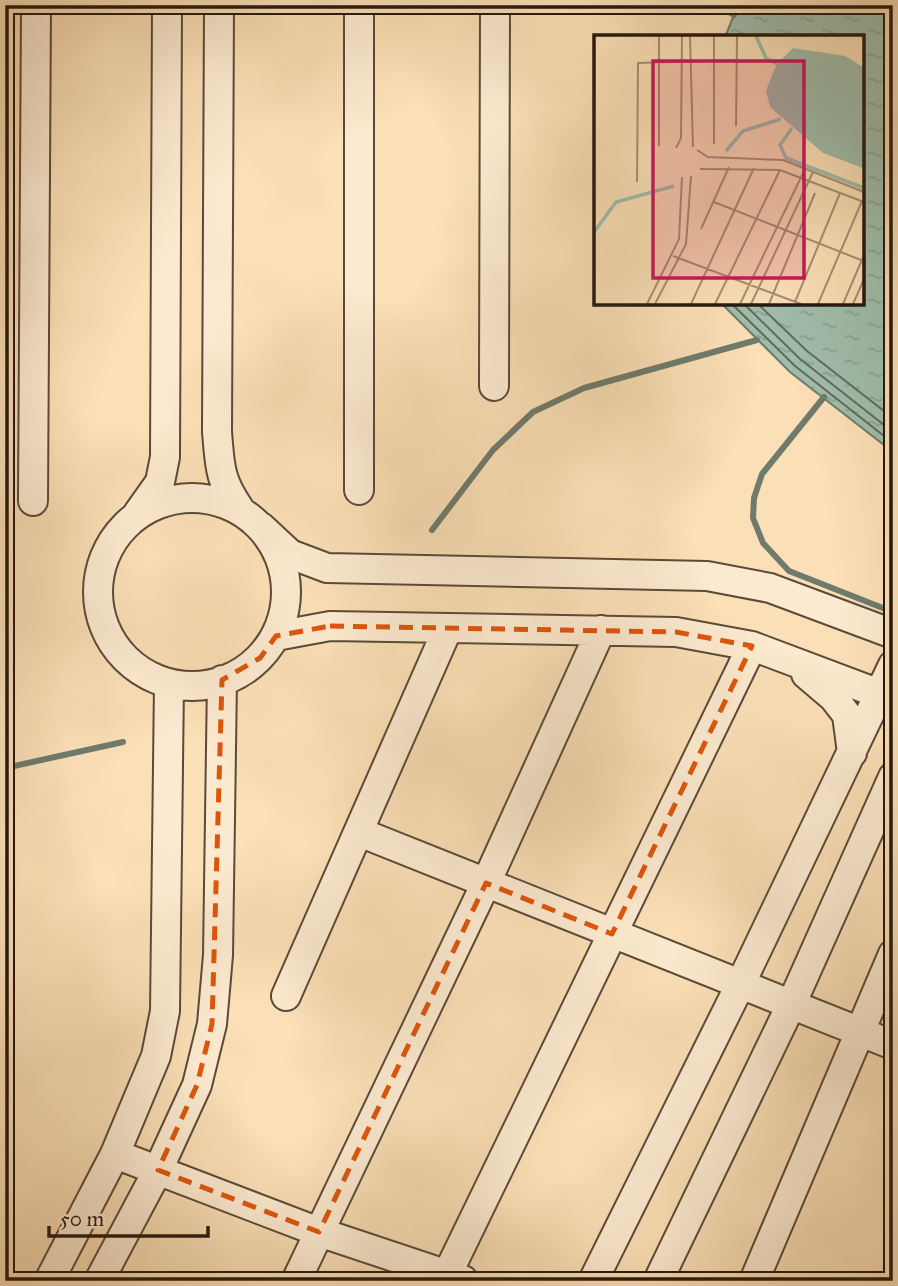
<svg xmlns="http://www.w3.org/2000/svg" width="898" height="1286" font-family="'IM FELL Great Primer',serif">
<defs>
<pattern id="water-ripples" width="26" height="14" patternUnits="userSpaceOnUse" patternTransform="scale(1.75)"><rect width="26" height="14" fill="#9fbdab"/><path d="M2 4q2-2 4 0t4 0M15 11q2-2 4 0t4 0" fill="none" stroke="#89a292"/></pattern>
</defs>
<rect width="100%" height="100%" fill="#fbdfb6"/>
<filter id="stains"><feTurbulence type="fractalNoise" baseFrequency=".00286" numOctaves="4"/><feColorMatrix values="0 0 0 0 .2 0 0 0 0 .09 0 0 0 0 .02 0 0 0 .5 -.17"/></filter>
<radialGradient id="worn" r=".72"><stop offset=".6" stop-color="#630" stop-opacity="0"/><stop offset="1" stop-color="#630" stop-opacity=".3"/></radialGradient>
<path fill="url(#water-ripples)" stroke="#6f7b6c" stroke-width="2" d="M741,5H893V452L790,372L721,303H861V37H725L734,15Z"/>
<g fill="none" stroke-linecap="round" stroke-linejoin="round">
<path stroke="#626a5c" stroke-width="2" d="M731,303L795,366L893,443
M743,303L800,359L893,432
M757,303L807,351L893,418"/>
<path stroke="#6f7b6c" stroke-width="6" d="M718,5L734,15
M824,397L762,474L754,498L753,518L763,543L789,571L893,612
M432,530L493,450L533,412L584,388L757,340
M5,768L123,742"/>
<g stroke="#5b4a38" stroke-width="32">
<path id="minor" d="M219,5L217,432C220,466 219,479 239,508
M494,386L495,5
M359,490V5
M98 592a94 94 0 1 1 188 0a94 94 0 1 1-188 0Z
M33,501L36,5
M138,513L160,482L165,457L167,5
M261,527L290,554L327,568L707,576L770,588L893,634
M276,636L330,626L676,632L752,646L893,699
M806,674L833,697L847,715L852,753
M359,832L893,1045
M286,996L448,628
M115,1154L319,1232L463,1280
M49,1281L115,1154L156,1056L165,1011L169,684
M99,1281L158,1170L197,1085L212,1024L218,955L222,680
M296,1281L486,883L601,630
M444,1281L752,646
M593,1281L740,985L893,665
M658,1281L791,1005L893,777
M754,1281L893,954"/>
</g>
<use href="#minor" stroke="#fcead0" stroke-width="28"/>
</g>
<path fill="none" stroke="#de560c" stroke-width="5" stroke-dasharray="14 9" stroke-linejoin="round" d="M330,626L676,632L752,646L612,934L486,883L319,1232L158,1170L197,1085L212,1024L222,680L260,658L276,636Z"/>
<g transform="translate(594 35)">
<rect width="270" height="270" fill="#fbdfb6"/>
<path d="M199,13L251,21L269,32V133L229,118L176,72L172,56L176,45L183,29Z" fill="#9fbdab"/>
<path fill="none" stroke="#9fbdab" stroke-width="3.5" d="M162,1L172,23L183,29M198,93L186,110L192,123L270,153M132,116L149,96L187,84M0,197L22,167L80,151"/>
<path fill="none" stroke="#a68f73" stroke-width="2" d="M96,1L99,112M142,91L143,1M120,109V1M65,111V1M82,113L87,103L88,1M103,115L114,122L189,125L270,157M106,134L186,135L270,167M43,147L44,28L142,25M120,167L267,225M107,194L135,132M79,221L207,269M201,267L246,158M53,269L85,204L88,142M61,269L92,209L97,141M97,269L160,133M121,269L186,135M146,269L211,134M157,269L219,137M175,269L221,158M224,269L268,166M249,269L270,220M259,269L270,244"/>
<path fill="#c2185b" fill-opacity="0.15" stroke="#c2185b" stroke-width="3.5" d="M59,26H210V243H59Z"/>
<rect width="270" height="270" fill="none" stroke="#26180e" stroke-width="3.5"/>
</g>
<rect width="898" height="1286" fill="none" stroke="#fbdfb6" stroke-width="28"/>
<rect x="7" y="7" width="884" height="1272" fill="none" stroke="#26180e" stroke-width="3.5"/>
<rect x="14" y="14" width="870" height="1258" fill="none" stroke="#26180e" stroke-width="2"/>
<path d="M49 1226v10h159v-10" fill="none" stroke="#26180e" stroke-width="3.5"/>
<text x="60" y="1226" font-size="21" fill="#26180e" stroke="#fcead0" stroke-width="5" paint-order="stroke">50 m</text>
<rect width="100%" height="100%" filter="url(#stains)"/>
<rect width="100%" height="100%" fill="url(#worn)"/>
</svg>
